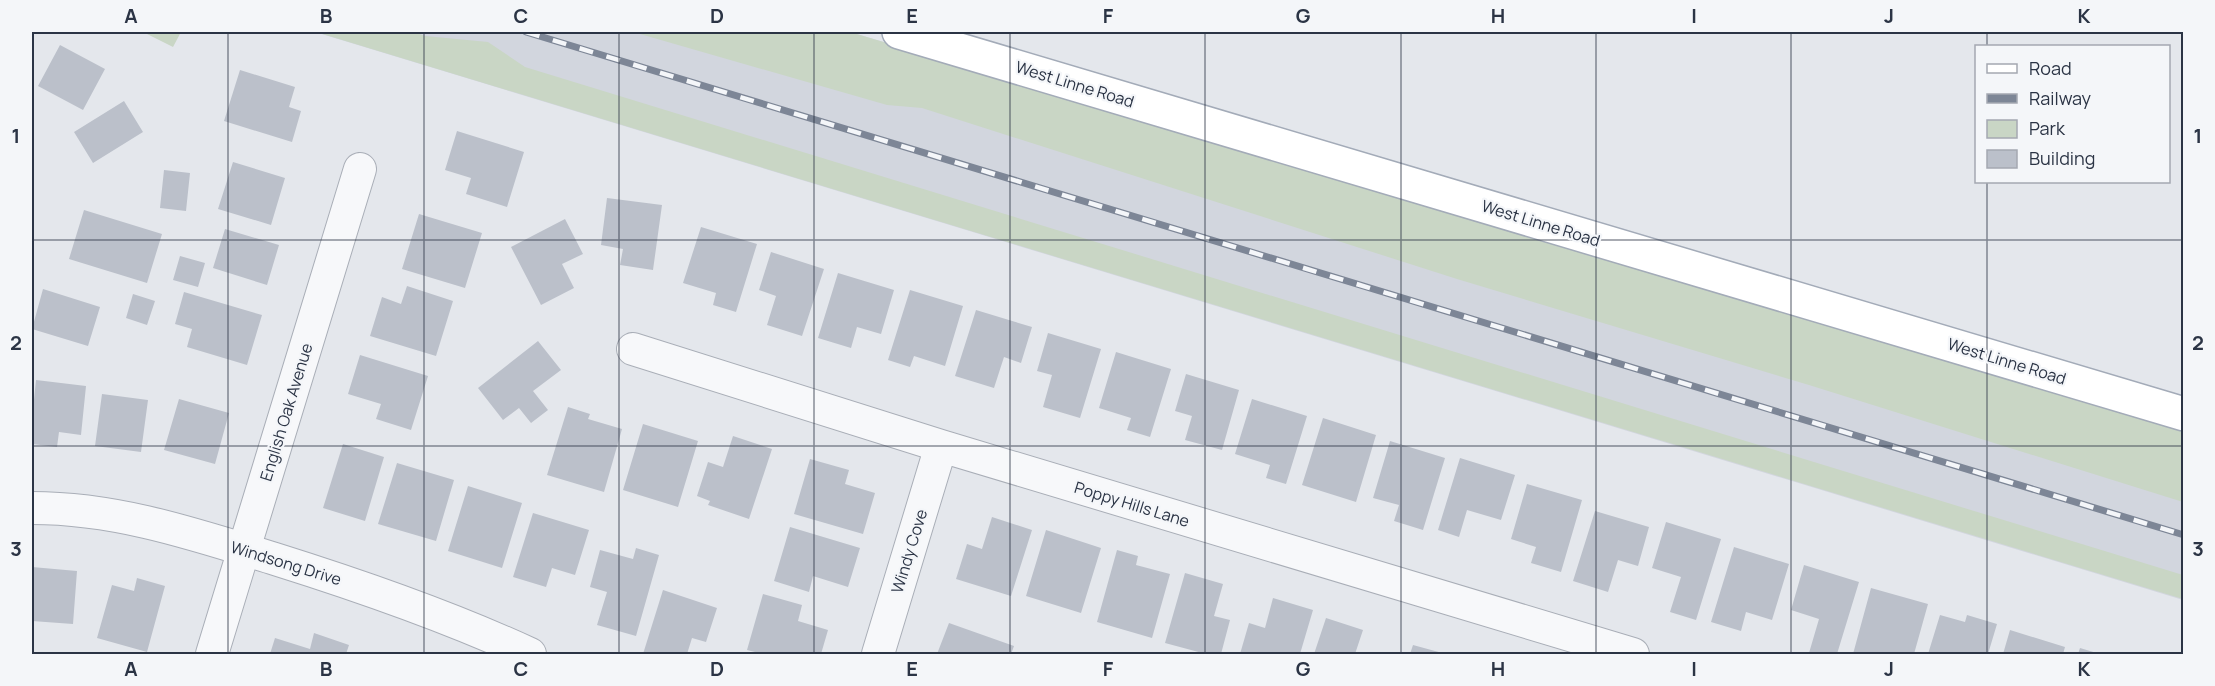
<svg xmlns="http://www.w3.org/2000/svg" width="2215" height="686" font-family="Manrope,sans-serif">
<rect width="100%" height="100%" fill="#e4e7ec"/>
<path fill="#d2d6de" d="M315,32H850L2183,428V600Z"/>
<path fill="#c9d6c5" d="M143,32H181L173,47Z
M316,32H414L425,36L488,42L525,67L2183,575V599Z
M633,32H850L2183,428V502L1809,385L1457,279L922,108L887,105Z"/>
<path fill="#bbc0ca" d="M60,45L105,69L83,110L38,86Z
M240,70L295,87L289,107L301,111L292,142L224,121Z
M124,101L143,132L93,163L74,132Z
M457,131L524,152L507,207L466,194L471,178L445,170Z
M233,162L285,178L271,225L218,209Z
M164,170L190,173L186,211L160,208Z
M607,198L662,205L653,270L620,265L623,249L601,245Z
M84,210L162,234L147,283L69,259Z
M419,214L482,233L465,288L402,269Z
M565,219L583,254L562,264L574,288L541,305L511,247Z
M701,227L757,244L736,312L713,305L716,293L683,283Z
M225,229L279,245L267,285L213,268Z
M771,252L824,269L802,336L767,325L776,296L759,290Z
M180,256L205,263L198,287L173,280Z
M838,273L894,290L881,334L857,327L851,348L818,338Z
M407,286L453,301L436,356L370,336L382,297L401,304Z
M43,289L100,307L88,346L32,329Z
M910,290L963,306L945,366L914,356L910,367L888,360Z
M184,292L262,315L247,365L187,347L192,329L175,324Z
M133,294L155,301L147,325L126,318Z
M976,310L1032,327L1021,363L1004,357L994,388L955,376Z
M1048,333L1101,349L1080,418L1043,407L1052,375L1037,371Z
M538,341L561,370L533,391L548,410L531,423L519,408L503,420L478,388Z
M1116,352L1171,369L1150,437L1127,430L1131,418L1099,408Z
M360,355L428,376L411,430L376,419L381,404L348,394Z
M1186,374L1239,390L1222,450L1185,440L1192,416L1175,411Z
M36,380L86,386L81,435L59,432L57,447L32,444V419Z
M102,394L148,400L141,452L95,446Z
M179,399L229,413L215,464L164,450Z
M1252,399L1307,416L1286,484L1266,478L1270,465L1235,454Z
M568,407L590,414L588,419L622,429L604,492L547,475Z
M1323,418L1376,435L1356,502L1302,485Z
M643,424L698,441L678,507L623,490Z
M733,436L772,449L749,519L708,505L710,501L697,496L708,462L723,467Z
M1390,441L1445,458L1423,530L1394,521L1399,505L1373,498Z
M343,444L384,457L365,521L323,508Z
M1460,458L1515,475L1501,520L1467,510L1459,537L1438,530Z
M810,459L849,470L845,484L875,493L863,534L794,514Z
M397,463L454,480L436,541L378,524Z
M1527,484L1582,500L1561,572L1531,563L1536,547L1511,539Z
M468,486L522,503L502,568L448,551Z
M1595,511L1649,527L1638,566L1618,560L1608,592L1573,581Z
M533,513L589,530L575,575L552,568L546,587L513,577Z
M992,517L1032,530L1011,596L956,579L967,544L982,549Z
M1666,522L1721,539L1696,620L1670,612L1681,577L1652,568Z
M790,527L860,548L848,587L813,576L809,592L774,581Z
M1046,530L1101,548L1081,613L1026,596Z
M1734,547L1789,564L1772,620L1746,612L1741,631L1711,622Z
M636,548L659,555L636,636L597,625L607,592L590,587L600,550L633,559Z
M1117,550L1138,556L1136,565L1170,574L1152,638L1097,622Z
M1804,565L1859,582L1837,654L1809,653L1819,619L1791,610Z
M32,567L77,571L73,624L32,621Z
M1185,573L1223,584L1214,616L1230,620L1221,654H1206L1165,643Z
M137,578L165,586L147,652L97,638L112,585L134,591Z
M1871,588L1928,604L1914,654H1853Z
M663,590L717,608L706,642L692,638L687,654H643Z
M763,594L802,605L798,621L828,630L821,654H763L747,650Z
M1273,598L1313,610L1300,654H1240L1249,623L1265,628Z
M1940,615L1965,622L1967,615L1997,624L1988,654H1928Z
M1326,618L1363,630L1355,654H1314Z
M949,623L1014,646L1011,654H937Z
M2010,630L2065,647L2063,654H2003Z
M314,633L349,645L346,654H270L275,638L310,649Z
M1413,645L1446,654H1410Z
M2080,648L2100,654H2078Z"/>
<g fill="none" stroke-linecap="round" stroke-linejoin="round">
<g stroke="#a9aeb7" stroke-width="34">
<path id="street" d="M633,349L941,446L1633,654
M32,508C117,508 194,534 275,559C361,586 448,616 530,654
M212,654L360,169
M878,654L941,446"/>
</g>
<g stroke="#a3abb8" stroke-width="36">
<path id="primary" d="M899,32L2184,414"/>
</g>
<use href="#street" stroke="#f7f8fa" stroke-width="32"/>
<use href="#primary" stroke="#fff" stroke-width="33"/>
<g stroke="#7d8696" stroke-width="7">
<path id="rail" d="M526,32L2184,535"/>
</g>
<use href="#rail" stroke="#f4f6f9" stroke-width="4.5" stroke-dasharray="14" stroke-linecap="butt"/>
</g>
<path fill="none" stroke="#2b3445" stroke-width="1.5" stroke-opacity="0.55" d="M228,32V654M424,32V654M619,32V654M814,32V654M1010,32V654M1205,32V654M1401,32V654M1596,32V654M1791,32V654M1987,32V46M1987,182V654M32,240H2184M32,446H2184"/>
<g text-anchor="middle" stroke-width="4.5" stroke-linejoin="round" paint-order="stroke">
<g font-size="16" fill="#2b3445" stroke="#f4f6f9">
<text transform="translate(1075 84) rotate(17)" y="6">West Linne Road</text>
<text transform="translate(1541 223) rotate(17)" y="6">West Linne Road</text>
<text transform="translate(2007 361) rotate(17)" y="6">West Linne Road</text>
<text transform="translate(286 412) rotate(-73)" y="6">English Oak Avenue</text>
<text transform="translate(1132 504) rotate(17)" y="6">Poppy Hills Lane</text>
<text transform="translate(909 551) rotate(-73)" y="6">Windy Cove</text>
<text transform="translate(286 563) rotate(17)" y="6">Windsong Drive</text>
</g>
</g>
<rect width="2215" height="686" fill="none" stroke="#f4f6f9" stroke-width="66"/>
<rect x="1975" y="45" width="195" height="138" fill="#f4f6f9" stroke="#a4a8b1" stroke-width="1.5"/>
<rect x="1987" y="64" width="30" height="9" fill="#ffffff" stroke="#a4a8b1" stroke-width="1.5"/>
<text x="2029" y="75" font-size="18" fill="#2b3445">Road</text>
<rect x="1987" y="94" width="30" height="9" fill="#7d8696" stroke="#a4a8b1" stroke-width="1.5"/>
<text x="2029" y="105" font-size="18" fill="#2b3445">Railway</text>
<rect x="1987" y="120" width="30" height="18" fill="#c9d6c5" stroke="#a4a8b1" stroke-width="1.5"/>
<text x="2029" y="135" font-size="18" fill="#2b3445">Park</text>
<rect x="1987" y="150" width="30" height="18" fill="#bbc0ca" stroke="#a4a8b1" stroke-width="1.5"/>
<text x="2029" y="165" font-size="18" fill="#2b3445">Building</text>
<rect x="33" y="33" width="2149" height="620" fill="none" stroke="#2b3445" stroke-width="2"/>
<g font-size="20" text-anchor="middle" font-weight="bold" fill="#2b3445">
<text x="131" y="23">A</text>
<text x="326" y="23">B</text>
<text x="521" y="23">C</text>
<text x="717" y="23">D</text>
<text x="912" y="23">E</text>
<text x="1108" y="23">F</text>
<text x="1303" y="23">G</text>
<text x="1498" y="23">H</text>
<text x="1694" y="23">I</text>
<text x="1889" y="23">J</text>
<text x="2084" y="23">K</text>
<text x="16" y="143">1</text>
<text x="2198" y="143">1</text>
<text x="16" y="350">2</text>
<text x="2198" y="350">2</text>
<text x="16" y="556">3</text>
<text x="2198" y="556">3</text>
<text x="131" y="676">A</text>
<text x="326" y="676">B</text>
<text x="521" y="676">C</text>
<text x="717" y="676">D</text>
<text x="912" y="676">E</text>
<text x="1108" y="676">F</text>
<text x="1303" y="676">G</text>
<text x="1498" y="676">H</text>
<text x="1694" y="676">I</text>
<text x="1889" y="676">J</text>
<text x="2084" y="676">K</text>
</g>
</svg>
